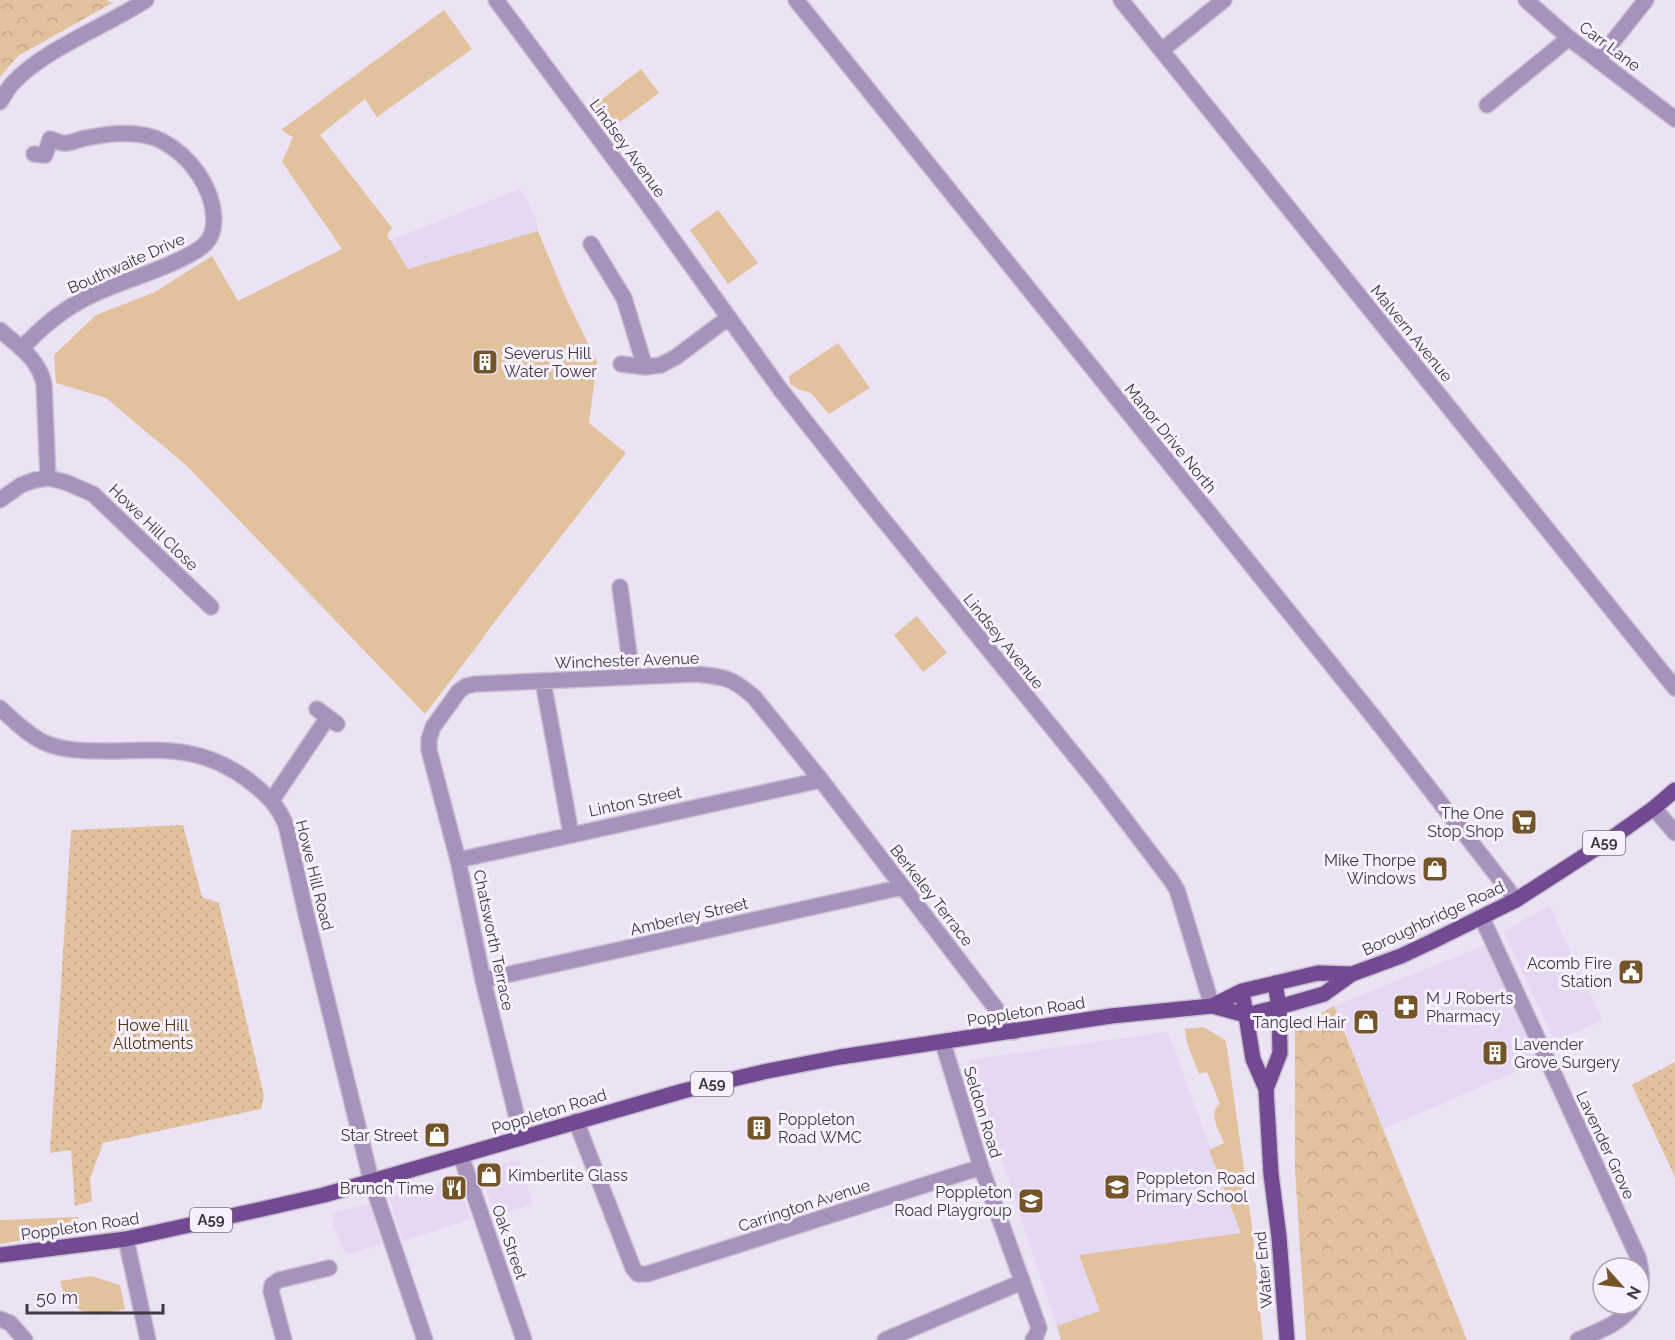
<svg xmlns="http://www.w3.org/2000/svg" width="1675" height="1340" font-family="Raleway,sans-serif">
<defs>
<pattern id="park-crowns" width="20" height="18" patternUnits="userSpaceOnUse" patternTransform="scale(1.5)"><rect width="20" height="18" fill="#e1c29d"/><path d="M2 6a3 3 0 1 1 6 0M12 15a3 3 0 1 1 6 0" fill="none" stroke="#c2a788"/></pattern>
<pattern id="garden-dots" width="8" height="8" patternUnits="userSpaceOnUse" patternTransform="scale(1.5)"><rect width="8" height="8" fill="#e1c29d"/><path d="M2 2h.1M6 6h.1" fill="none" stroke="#c2a788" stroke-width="1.8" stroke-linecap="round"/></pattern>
</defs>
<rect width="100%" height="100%" fill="#ebe2f4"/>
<path fill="#e5d8f2" d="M520,189L529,204L536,220L538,231L408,269L391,240Z
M1549,905L1602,1020L1555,1042L1504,932Z
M1488,944L1540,1061L1383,1129L1334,1006Z
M1168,1032L1244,1241L1061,1340L969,1060Z
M519,1159L533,1204L495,1215L481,1172Z
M457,1178L471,1219L403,1241L389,1196Z
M370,1204L382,1244L347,1255L334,1228L332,1213Z"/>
<path fill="#e1c29d" d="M444,10L472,49L377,117L365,99L320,135L392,228L387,235L408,269L538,231L565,296L597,362L589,423L626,453L489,629L481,641L425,714L187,466L106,398L56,383L54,355L96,315L155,292L212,256L238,301L342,249L282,162L293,137L281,130Z
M641,69L659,93L608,131L592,107Z
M718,210L758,263L728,284L690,230Z
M838,343L870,388L829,414L811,393L798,389L790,384L789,376Z
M917,616L947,653L923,672L894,635Z
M1204,1027L1226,1041L1252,1227L1263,1340H1061L1057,1326L1100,1311L1079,1255L1241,1233L1209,1150L1224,1143C1219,1130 1207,1113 1220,1104L1207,1072L1199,1074L1187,1043L1185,1029Z
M78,1217L77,1230L0,1244V1220Z
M91,1276L120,1285L125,1309L97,1315L85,1313L73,1305L64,1295L60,1281Z"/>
<path fill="url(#park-crowns)" d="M0,0H107L112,3L18,56L0,77Z
M1334,1006L1467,1340H1306L1295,1170V1031L1303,1023Z"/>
<path fill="url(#garden-dots)" d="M183,825L202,897L219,903L264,1096L261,1109L103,1143L90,1179L92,1201L75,1206L71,1150L50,1153L71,830Z
M1675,1062V1177L1632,1085Z"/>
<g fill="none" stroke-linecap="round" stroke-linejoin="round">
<g stroke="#c8c0d0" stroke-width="18">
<path id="minor" d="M496,0L638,191L780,389L869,502L1097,783L1171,880L1177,890L1182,906L1212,1006
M796,0L1380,725L1516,900
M1121,0L1675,688
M1526,0L1569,38L1675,119
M1162,50L1224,0
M1598,60L1646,0
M0,102C4,96 8,88 13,83C46,48 105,27 146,0
M1487,105L1569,38
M591,244L624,298L645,367L661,365L676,357L728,318
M0,330C18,346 39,359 44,384L48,478
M22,348C41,328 60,311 86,298C117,282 152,274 183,258C191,254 200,250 206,243C213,236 214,227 214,218C212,186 190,156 162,141C141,130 109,133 86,138C79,139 70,144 63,143C60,143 54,140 50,139L45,155L34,154
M621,364L645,367
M0,500L21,485L35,480L48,478L65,482L93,494L211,607
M620,587L632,677
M543,681L571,834
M0,708C13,720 27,734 43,742C63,751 86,751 107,751C162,750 201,745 248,780C266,794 277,804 286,825L307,918L371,1180L425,1340
M317,709L337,724
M272,800L328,717
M1654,808L1675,833
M458,860L821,780
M1482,918L1638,1257C1641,1269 1643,1280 1639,1292
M483,980L903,887
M943,1043L981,1167L1039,1328L1036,1336L1033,1340
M576,1121L633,1268L638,1274H647L981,1167
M522,1138L483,980L458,860L429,750V739L433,727L459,691L466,686L475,684L695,674C725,677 731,677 754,697L821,780L1014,1032
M461,1156L524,1340
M126,1239L148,1340
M0,1319L10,1323L25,1340
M284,1340L271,1291L272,1285L279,1280L329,1268
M885,1340L1022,1282
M1578,1340C1599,1331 1621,1324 1634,1304"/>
</g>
<g stroke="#c8c0d0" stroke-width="18">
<path id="major" d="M1242,991L1253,1059L1266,1089L1271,1174L1279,1237L1287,1340
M1212,1006L1242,991L1318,973L1352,974
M1266,1089L1280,1053L1279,1007L1275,983
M0,1255L126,1239L258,1210L324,1195L683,1091L763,1072L840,1057L1111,1016L1212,1006L1246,1015L1279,1007L1324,994L1352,974L1401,956L1433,941L1516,900L1609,840L1654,808L1675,790"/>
</g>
<use href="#minor" stroke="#a692ba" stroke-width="15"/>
<use href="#major" stroke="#714a92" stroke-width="15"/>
</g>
<defs>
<g id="building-square" transform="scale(1.35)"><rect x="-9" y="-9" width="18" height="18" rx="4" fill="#74552a" stroke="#f7f0ff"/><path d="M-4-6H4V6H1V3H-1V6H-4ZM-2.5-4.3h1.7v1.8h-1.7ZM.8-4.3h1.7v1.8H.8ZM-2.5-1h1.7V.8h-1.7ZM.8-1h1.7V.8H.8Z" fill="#fff"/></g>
<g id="supermarket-square" transform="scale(1.35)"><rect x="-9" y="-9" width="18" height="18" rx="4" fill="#74552a" stroke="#f7f0ff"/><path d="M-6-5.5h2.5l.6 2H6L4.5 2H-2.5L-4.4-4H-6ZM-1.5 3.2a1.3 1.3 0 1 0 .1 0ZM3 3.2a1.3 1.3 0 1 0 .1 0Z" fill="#fff"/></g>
<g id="shop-square" transform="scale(1.35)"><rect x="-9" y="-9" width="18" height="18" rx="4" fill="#74552a" stroke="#f7f0ff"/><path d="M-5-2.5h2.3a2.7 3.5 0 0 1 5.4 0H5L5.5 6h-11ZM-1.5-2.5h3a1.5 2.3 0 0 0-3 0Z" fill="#fff"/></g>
<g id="civic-square" transform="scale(1.35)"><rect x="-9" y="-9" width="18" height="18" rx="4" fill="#74552a" stroke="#f7f0ff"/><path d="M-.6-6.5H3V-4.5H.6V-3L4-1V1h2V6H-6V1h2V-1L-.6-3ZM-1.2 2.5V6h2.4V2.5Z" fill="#fff"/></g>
<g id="pharmacy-square" transform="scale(1.35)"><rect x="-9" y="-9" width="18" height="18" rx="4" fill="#74552a" stroke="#f7f0ff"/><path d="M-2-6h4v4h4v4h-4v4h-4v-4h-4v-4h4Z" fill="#fff"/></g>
<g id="school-square" transform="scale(1.35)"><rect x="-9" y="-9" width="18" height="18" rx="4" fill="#74552a" stroke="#f7f0ff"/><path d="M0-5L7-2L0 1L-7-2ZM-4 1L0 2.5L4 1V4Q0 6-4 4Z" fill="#fff"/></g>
<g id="restaurant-square" transform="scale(1.35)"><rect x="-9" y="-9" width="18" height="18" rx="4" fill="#74552a" stroke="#f7f0ff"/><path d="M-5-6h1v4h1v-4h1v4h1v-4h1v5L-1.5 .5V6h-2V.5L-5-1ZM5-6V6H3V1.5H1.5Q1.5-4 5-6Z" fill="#fff"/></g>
</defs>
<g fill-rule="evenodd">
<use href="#building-square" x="485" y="362"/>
<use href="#supermarket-square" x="1524" y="822"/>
<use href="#shop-square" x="1435" y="869"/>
<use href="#civic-square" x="1631" y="972"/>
<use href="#pharmacy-square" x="1406" y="1007"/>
<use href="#shop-square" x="1366" y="1022"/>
<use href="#building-square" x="1495" y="1053"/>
<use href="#building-square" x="759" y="1128"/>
<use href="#shop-square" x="437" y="1135"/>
<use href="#shop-square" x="489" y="1175"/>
<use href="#school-square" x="1117" y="1187"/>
<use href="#restaurant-square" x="454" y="1188"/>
<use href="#school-square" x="1031" y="1201"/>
</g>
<g text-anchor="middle" stroke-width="6" stroke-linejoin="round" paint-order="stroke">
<g fill="#f7f0ff" stroke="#75717a" stroke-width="1.5">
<rect x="1583" y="831" width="42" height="24" rx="4.5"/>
<rect x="691" y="1072" width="42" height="24" rx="4.5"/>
<rect x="190" y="1208" width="42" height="24" rx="4.5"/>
</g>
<g font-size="15" font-weight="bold" fill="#3d3a41">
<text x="1604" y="848">A59</text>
<text x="712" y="1089">A59</text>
<text x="211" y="1225">A59</text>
</g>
<g font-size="16" fill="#3d3a41" stroke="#f7f0ff">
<text transform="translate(1610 46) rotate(37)" y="6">Carr Lane</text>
<text transform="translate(628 148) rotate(54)" y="6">Lindsey Avenue</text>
<text transform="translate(126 263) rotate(-24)" y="6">Bouthwaite Drive</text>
<text transform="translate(1412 333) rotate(51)" y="6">Malvern Avenue</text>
<text transform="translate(1171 438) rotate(51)" y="6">Manor Drive North</text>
<text transform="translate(154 527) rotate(44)" y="6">Howe Hill Close</text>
<text transform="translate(1004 641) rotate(51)" y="6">Lindsey Avenue</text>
<text transform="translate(627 660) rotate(-2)" y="6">Winchester Avenue</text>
<text transform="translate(635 801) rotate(-12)" y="6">Linton Street</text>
<text transform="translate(315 875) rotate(76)" y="6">Howe Hill Road</text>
<text transform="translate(932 895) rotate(52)" y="6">Berkeley Terrace</text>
<text transform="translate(689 916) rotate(-13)" y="6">Amberley Street</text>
<text transform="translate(1433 918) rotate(-25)" y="6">Boroughbridge Road</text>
<text transform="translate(494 940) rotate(78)" y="6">Chatsworth Terrace</text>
<text transform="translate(1026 1011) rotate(-9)" y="6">Poppleton Road</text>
<text transform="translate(549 1111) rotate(-17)" y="6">Poppleton Road</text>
<text transform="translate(983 1112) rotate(73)" y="6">Seldon Road</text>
<text transform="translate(1606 1145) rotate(65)" y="6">Lavender Grove</text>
<text transform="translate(804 1205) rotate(-18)" y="6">Carrington Avenue</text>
<text transform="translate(80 1226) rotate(-8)" y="6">Poppleton Road</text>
<text transform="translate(510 1242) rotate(71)" y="6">Oak Street</text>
<text transform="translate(1263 1270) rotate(-95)" y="6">Water End</text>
</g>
<g font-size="16" fill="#3d3a41" stroke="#f7f0ff" text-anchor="end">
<text x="504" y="359" text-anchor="start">Severus Hill<tspan x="504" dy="18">Water Tower</tspan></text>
<text x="1504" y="819">The One<tspan x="1504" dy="18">Stop Shop</tspan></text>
<text x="1416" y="866">Mike Thorpe<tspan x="1416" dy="18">Windows</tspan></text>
<text x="1612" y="969">Acomb Fire<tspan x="1612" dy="18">Station</tspan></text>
<text x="1426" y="1004" text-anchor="start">M J Roberts<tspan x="1426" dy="18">Pharmacy</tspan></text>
<text x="1346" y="1028">Tangled Hair</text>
<text x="1514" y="1050" text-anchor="start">Lavender<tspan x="1514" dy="18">Grove Surgery</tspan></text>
<text x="778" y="1125" text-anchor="start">Poppleton<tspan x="778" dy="18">Road WMC</tspan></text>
<text x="418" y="1141">Star Street</text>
<text x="508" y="1181" text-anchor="start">Kimberlite Glass</text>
<text x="1136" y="1184" text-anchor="start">Poppleton Road<tspan x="1136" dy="18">Primary School</tspan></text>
<text x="434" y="1194">Brunch Time</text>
<text x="1012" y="1198">Poppleton<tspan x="1012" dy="18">Road Playgroup</tspan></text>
</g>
<g font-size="16" fill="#4f340c" stroke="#f7f0ff">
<text x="153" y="1031">Howe Hill<tspan x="153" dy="18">Allotments</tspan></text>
</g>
</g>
<g transform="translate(1621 1286) rotate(118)"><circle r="28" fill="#f7f0ff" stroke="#ada7b3" stroke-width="1.5"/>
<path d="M0-4.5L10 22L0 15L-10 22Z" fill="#74552a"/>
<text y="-9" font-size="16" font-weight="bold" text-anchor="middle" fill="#3d3a41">N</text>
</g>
<path d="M27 1304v9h136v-9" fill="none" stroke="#3d3a41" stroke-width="3"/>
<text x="36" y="1304" font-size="18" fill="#3d3a41" stroke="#f7f0ff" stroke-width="4.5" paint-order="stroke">50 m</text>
</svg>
